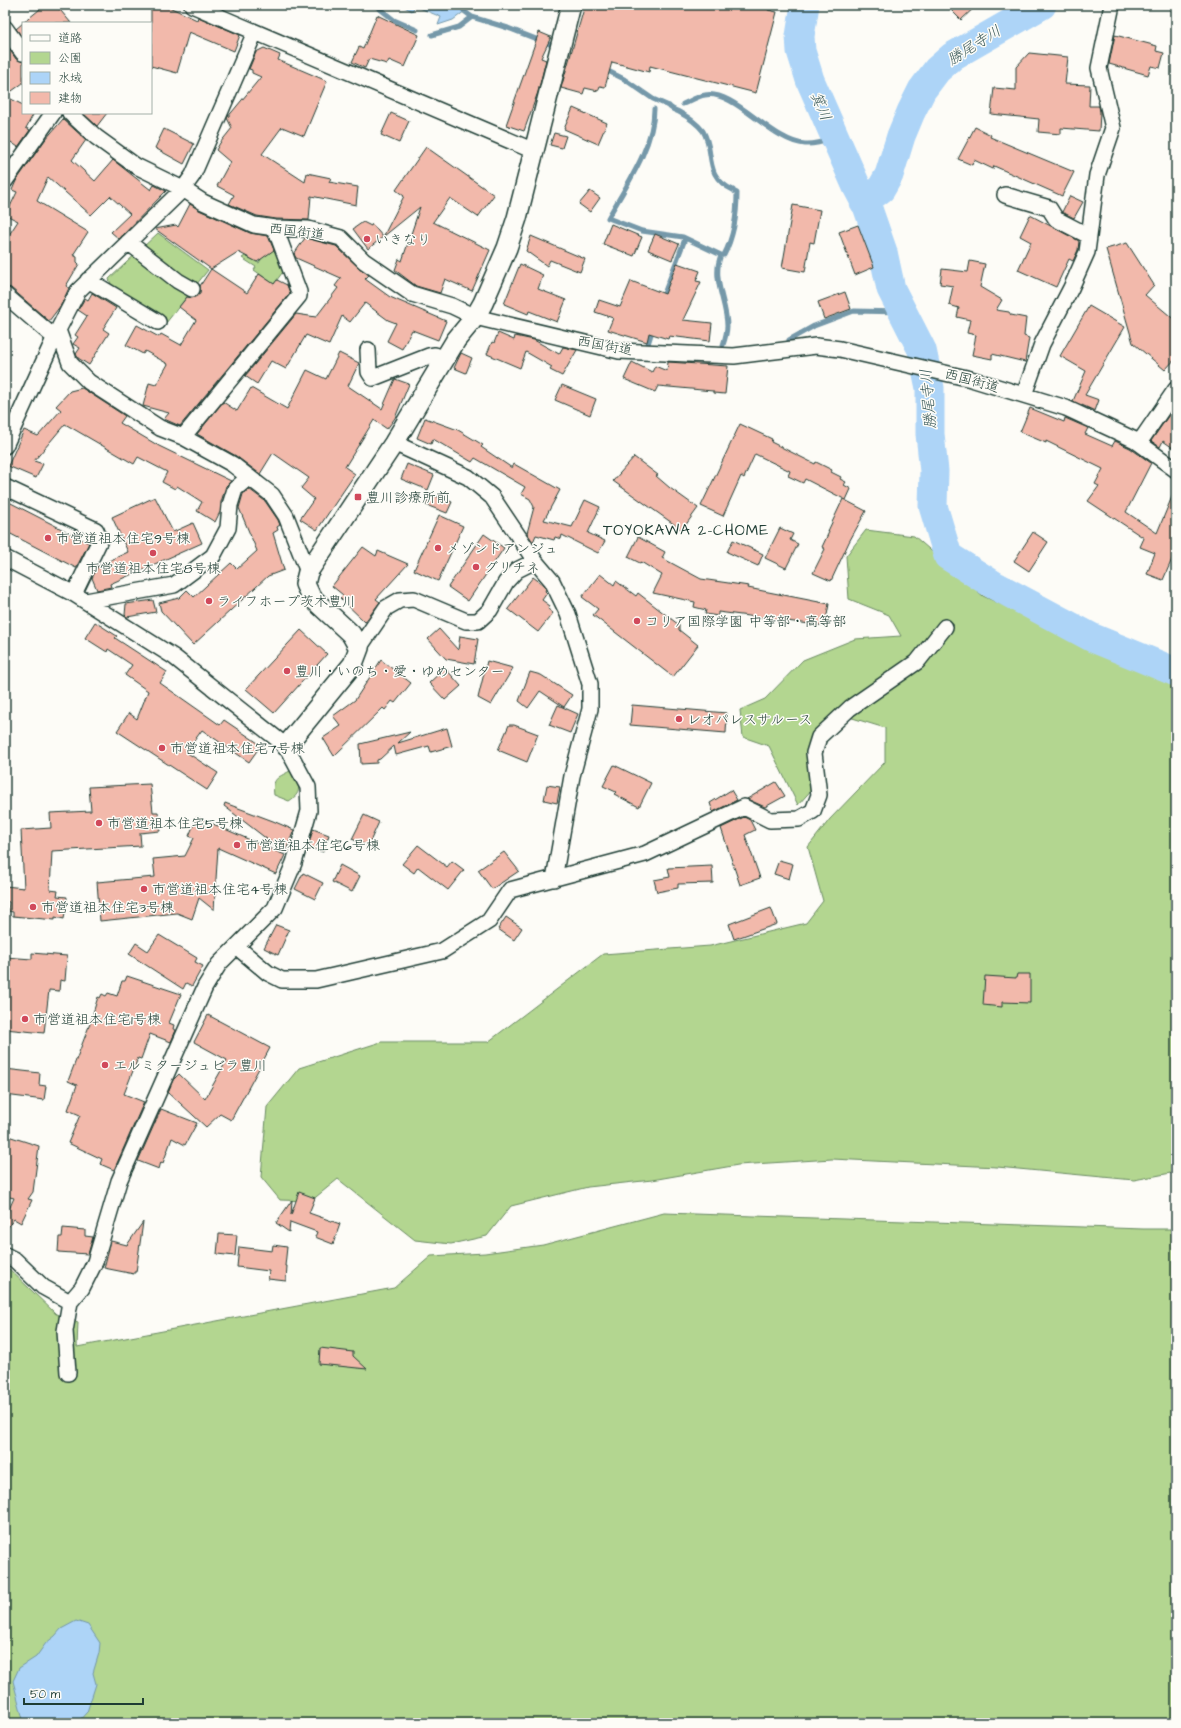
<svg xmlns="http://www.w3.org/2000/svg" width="1181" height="1728" font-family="'Architects Daughter','Klee One',sans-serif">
<rect width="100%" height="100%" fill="#fdfcf7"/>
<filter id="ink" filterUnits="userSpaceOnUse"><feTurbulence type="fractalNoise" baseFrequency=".025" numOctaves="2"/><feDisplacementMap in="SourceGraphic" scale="8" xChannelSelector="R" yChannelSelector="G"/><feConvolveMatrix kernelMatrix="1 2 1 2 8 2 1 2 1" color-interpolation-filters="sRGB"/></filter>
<g filter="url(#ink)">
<path fill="#b3d690" stroke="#698a62" d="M158,233L208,270L166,323L113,289L109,279Z
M278,246L293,280L282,273L274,284L254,270L256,267L242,258L245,256L259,263L266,250L268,253Z
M866,530L914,536L983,596L1107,653L1176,679V1172L1134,1180L997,1167L832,1159L738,1165L652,1180L588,1187L511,1206L487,1236L451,1244L415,1240L338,1179L311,1201L280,1200L261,1177L267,1107L299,1068L381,1042H488L603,954L710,946L806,923L823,901L808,847L830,819L885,762V728L836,713L816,731L822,778L798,805L769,746L743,737L740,710L765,699L803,660L855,639L901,636L889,615L849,599L846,556Z
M290,771C299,783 304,792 289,801L274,795C272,778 277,778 290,771Z
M664,1213L1143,1229H1176V1723H5V1265L56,1314L78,1322L77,1347L394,1288L431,1256L485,1253L543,1245Z"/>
<path fill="#add4f7" stroke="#7498a9" d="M401,5H473L453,20L438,25L441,17L415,6L412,11Z
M76,1621L88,1625L100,1643L99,1653L93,1673L96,1684L87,1712L77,1723H24L13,1681L19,1668L36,1657L46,1643L55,1636L61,1629Z"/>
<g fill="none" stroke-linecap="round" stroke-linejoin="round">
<path stroke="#7498a9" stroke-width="5" d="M375,5L394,20L417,30
M464,11L472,17
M432,35L459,27L472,17L508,28L549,44
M604,69L624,79L653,99L669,106
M683,104C690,101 698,96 705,95C734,89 772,142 805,144C815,145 826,141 835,138
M669,106C671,109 675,110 679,112C688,117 697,123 703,131C716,152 702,175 733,190
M654,109C654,146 626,186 608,218L642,231L683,237L721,255
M721,255C711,279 727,302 727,326C727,332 725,339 723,345
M724,255C734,236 737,214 737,193L735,192
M662,299L685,239
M789,340L814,326L854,311L903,312
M648,344L653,328"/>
<path stroke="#add4f7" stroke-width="29" d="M805,5L800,36L801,51L810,80L856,185L867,206L883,252L891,289L922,350L930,388V434L934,471L933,506L948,556L994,585L1093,638L1176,672
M864,202L881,189L889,175L901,136L911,112L922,90L937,70L953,56L1042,5"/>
</g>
<path fill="#f2b9ab" stroke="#1f3d34" d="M45,5H56L71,23H23Z
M151,5H165L197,20L198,17L240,35L234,51L189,32L177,73L151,66Z
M585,5H769L768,10L777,12L756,93L650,66L649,72L612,62L605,87L600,86L598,91L585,88L583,94L561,88Z
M946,5H977L961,20Z
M377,15L419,35L405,67L389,60L387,64L369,59L365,68L352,62L359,47L363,49Z
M23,23V38L16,29Z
M539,32L551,37L541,58L546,60L538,92L524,131L506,125Z
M1115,35L1157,46L1156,51L1164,53L1160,68L1151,66L1148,75L1109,64Z
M5,43L16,59L23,62V83L5,96Z
M264,48L280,55L278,60L327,81L304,136L282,127L262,154L305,182L307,173L331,178L329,182L358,187L356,205L311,196L309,220L276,219L257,216L229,204L234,195L217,186L230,162L216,150L220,143L232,128L227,118L261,77L252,73V70L249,69L256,52Z
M1029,53L1068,57L1065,84L1090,85L1089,106H1099L1100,112L1099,131L1061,128V134L1038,132L1039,119L991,114L994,88L1016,90V67Z
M5,96L23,105V113H34L26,128L30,130L18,147L5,138Z
M573,108L607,123L598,144L564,129Z
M83,113H107L97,126Z
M391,113L409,121L399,143L381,135Z
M63,119L86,140L72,160L95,181L113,160L151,190L154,185L166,191L119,239L111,232L130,214L110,196L91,215L48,177L37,201L88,232L73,255L77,257V262L79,264L66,286L69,288L61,305L49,321L11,288L5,286V241L18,221L6,215L17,192L12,190L16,181L45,140Z
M975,127L991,135L990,137L1074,172L1062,196L994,166L993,169L974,160L972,165L958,159Z
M164,129L194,144L184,164L155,148Z
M554,133L566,136L562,148L550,145Z
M426,147L494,195L478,217L450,198L433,222L490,250L472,291L445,279L440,293L416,286L395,270L399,259L402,261L420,207L368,249L353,229L363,222L371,226L372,224L383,237L404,196L396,190Z
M590,191L600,198L590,212L579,204Z
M1070,196L1083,202L1074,218L1062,212Z
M190,204L199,210L250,233L268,236L274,250L257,262L238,252L211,269L155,229L176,225L178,227Z
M793,205L820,210L814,243L810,242L805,272L782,268Z
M1030,215L1079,241L1078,250L1073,261L1069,259L1056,287L1018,270L1031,242L1020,236Z
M611,224L642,237L634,256L603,244Z
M858,225L874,267L855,275L839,232Z
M655,234L679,244L672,260L648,250Z
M531,236L585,259L580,272L550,260L547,266L526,251Z
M305,238L336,246L358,267L369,275L365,279L390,297L446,321L438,340L412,330L402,349L387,341L396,323L388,320L365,303L350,322L342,316L329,345L306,335L286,369L271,361L257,384L245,376L296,314L316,317L338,288L335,286L341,278L296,258L294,254Z
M1127,243L1154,285L1145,295L1176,321V358L1165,370L1133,343L1106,249Z
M970,261L985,264L980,287L1002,300L996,310L1009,312L1011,315L1026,318L1024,336L1029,338L1025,362L992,354V359L972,355L976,335L967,333L970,320L957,317L959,308L949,305L953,286L940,284L942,269L968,272Z
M677,263L700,271L696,281L701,282L683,320L712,323L710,341L669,336L668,339L649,333L647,342L608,330L613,318L595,312L599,300L620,307L631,281L665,294Z
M520,264L543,275L538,289L566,300L557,322L529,311L528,314L504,304Z
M211,269L247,293L259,274L274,284L277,280L287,285L290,293L180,426L164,419L169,413L143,406L149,383L156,385L168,364L145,351L143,354L126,345L137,325L159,337L161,334L181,345L196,320L179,307L187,297L192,298L200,294V286Z
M845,292L851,309L824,319L818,302Z
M92,293L116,308L103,329L109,333L89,365L78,358L76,354L80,348L73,344L78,337L75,335L87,316L78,310L85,298L88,300Z
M1089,306L1125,327L1085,395L1099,400L1095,411L1073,401L1086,371L1060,356Z
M498,333L514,340L515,336L534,340L559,354L563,347L577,350L562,376L550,370L552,367L526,352L520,368L487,354L492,342L494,343Z
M339,353L359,363L348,386L382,409L395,379L409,384L395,418L387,429L374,420L345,467L355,474L317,530L300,519L314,499L301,488L309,478L273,453L260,474L236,456L197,434L223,402L237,411L251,388L287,409L307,370L326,379Z
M461,353L472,358L466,373L454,368Z
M632,362L652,372L655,366L667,371L668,362L728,366L725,394L713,393V391L658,386L655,392L624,379Z
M562,385L596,399L590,415L555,400Z
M82,388L125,416L120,423L159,446L231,481L226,486L221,502L220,512L215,522L197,511L202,502L177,486L175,489L162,482L167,472L138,457L134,464L65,424L34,461L43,464L36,478L8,466L24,430L38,436L61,410L56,406L70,391Z
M1176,405V450L1163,441L1160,447L1151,441Z
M1030,408L1064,422L1065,418L1088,428L1085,434L1112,446L1115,441L1130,448L1151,463L1126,512L1157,533L1176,487V550L1163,580L1147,574L1155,553L1140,547L1144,538L1088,501L1099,486L1095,484L1103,469L1046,441V443L1020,432Z
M425,418L458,430L483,445L481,447L512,468L514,464L560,490L544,520L572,527L585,500L600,507L588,533L605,541L598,553L562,535L561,539L555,537L554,540L536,535L533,542L527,533L534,507L530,499L521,494L525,487L475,458L472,462L433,439L431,444L417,438Z
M740,424L772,439L771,442L815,464L816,462L832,470L831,472L841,477L840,479L846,482L844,485L851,489L846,500L805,479L803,483L788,476L790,471L755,454L744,478L741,476L723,516L701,506Z
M634,457L658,475L656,476L670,488L698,508L682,530L613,481Z
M407,464L434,475L428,490L401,479Z
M249,489L265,501L278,520L280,525L277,527L278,530L273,533L284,570L268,576L193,645L161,611L159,603L179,598L187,590L194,597L231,563L237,569L257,551L239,508L243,494Z
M430,494L452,502L447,513L426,505Z
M155,497L173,532L193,523L202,543L110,584L111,587L97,590L92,578L98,566L128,552L112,517Z
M843,499L866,511L849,542L831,581L813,573L825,549L822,547L829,532L828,531Z
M5,500L89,543L76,568L5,531Z
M439,515L463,526L438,581L414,570Z
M780,528L793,534L790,540L798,544L786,568L765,558Z
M1033,532L1048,542L1029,571L1014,561Z
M484,534L504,548L468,601L448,587Z
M638,537L665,552L662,558L701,579L749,586L748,588L829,604L825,626L718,612V616L705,614L706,610L694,607L695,602L653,593L662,575L641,562L640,563L628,557Z
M733,540L763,554L758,566L727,552Z
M363,547L376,556L378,551L408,564L376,599L380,602L365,622L340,598L343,595L332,586Z
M600,574L614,585L616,581L636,596L638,593L679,625V630L698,645L673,677L593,615L598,609L582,597Z
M533,577L545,586L546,589L545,591L547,593L542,600L550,606L548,609L553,613L538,632L508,609Z
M153,600L156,612L127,617L125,615L126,604Z
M95,622L117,636L115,638L167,672L160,683L220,725L224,720L261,745L249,762L202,730L186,752L218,773L207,790L117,731L129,713L137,719L148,691L125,675L132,665L108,649L107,652L85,638Z
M439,629L458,650L460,636L478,639L474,664L446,659L428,639Z
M301,630L327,654L274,713L246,689Z
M381,660L411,683L395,703L392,701L385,710L383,708L334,756L323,738L341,726L333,716L355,700Z
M487,661L513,668L491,705L478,698Z
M445,668L461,686L445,700L429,683Z
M530,672L541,675L572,695L564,707L540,691L528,708L519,701Z
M558,705L578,714L570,733L549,725Z
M632,705L727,713L726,733L630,725Z
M509,725H514L538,734L527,762L498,750Z
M447,728L452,746L431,752L429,746L396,755L394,746L380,759L377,760V763L361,764L360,744L410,732L398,743Z
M614,765L651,783L639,807L614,794L616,792L603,786Z
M776,782L785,796L765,807L747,799Z
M150,784L153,812H158L160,831L140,833L141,846L52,851L50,890L58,891L57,896L67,897L64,919L55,917V920L13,916V912L8,911L9,902L5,901V886L24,888L21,830L51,828L50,813L91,811L89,787Z
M547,785L560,787L557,803L544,800Z
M731,790L737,800L713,812L710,803Z
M225,803L273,821L294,830L285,853L224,806Z
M364,815L379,822L368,846L352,839Z
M197,817L285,855L276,874L218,848L214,910L199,898L192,919L177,913L100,921L97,882L155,877L153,859L185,856L194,838L189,836Z
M744,817L750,820L755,830L745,835L760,878L740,885L721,828Z
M313,829L329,835L323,852L308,847Z
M418,845L447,867L452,861L464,870L448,890L418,867L414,873L402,864Z
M504,852L519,871L492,889L478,870Z
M779,860L793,864L789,879L774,874Z
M340,865L360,876L352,892L332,882Z
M712,866L713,883L678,884V888L657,892L654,880L670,877L668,868Z
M303,873L323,883L315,899L295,889Z
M771,908L777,924L734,939L729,924Z
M506,917L522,928L514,940L498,929Z
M276,925L289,930L278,955L264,948Z
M159,935L197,958L195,962L203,966L192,986L186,983L183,989L129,954L136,943L148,951Z
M32,953L67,956L65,981L60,980L59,991L49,990L44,1033L5,1029V957L32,959Z
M1017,974H1030V1003L1002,1002V1007L983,1005L985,976L1016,978Z
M127,976L181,994L169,1023L174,1025L173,1029L176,1030L171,1042L150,1034L141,1059L138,1058L124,1094L144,1102L114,1170L100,1164L102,1159L68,1143L80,1115L68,1110L77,1085L68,1081L94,1013H93L98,997L100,998L102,994L106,996L108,993L117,996L122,981H125Z
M208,1015L270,1048L231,1120L220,1114L206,1127L168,1092L173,1080L179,1074L205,1099L227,1060L194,1042Z
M5,1069L40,1073L39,1085L46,1086L44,1100L5,1095Z
M161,1109L197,1123L185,1145L172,1138L163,1163L161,1162L159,1169L138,1161Z
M5,1135L39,1146L33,1192L28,1199L32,1200L21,1223L14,1219L8,1227L5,1225V1218L14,1198L5,1196Z
M299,1192L315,1198L309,1213L340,1224L333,1244L315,1237L317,1232L290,1222L289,1232L276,1223L292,1200L291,1215Z
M143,1222L136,1272H134V1274L104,1268L111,1241L127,1245Z
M63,1228L85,1230V1236L93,1237L88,1254L58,1252L59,1237H62Z
M219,1234L237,1235L235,1256L217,1254Z
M273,1245L287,1247L285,1266H287L286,1281L268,1279L269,1271L237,1267L239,1247L272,1251Z
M320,1348L353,1352V1356L367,1369L319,1364Z"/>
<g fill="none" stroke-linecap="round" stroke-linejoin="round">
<g stroke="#1f3d34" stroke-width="18">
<path id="minor" d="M192,5L534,151
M5,28L23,53
M70,113L96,137L136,166L183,189L203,202L254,225L275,228L308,229L341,238L364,261L412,294L452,306L475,317L619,351L734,356L816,346L840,349L971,379L1066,408L1135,440L1176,470
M5,181L53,113
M1005,195L1049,208L1056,219L1089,236
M128,242L178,281L192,289
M88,280L158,322
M5,295L55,338
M58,330L70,363L89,382L160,428L183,437L232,464L272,495L286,516L308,572
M368,350L369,372L373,378L429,356L435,355L445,359
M1024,395L1042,344L1071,288L1087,252L1097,175L1113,128L1099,68L1112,5
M183,437L299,296V292L275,228
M394,443L468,477L492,497L535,561L552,581L568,614L590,684V709L572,776L554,879
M1139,443L1176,389
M5,446L58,330L78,291L183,189L193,175L255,32
M5,487L96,530L100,540L74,594
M5,558L74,594L174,657L286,746L308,787L309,811L294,863L275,908L219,964L205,987L119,1181L95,1262L82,1288L70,1302L65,1331L68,1373
M86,601L174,585L213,556L228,528L230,505L235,489L249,477
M359,648L386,608L400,600L414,599L466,621H478L490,610L506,582L517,570L535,561
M237,947L268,973L282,980H316L442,951L489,921L510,890L645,854L744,807L770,820L799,819L813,811L819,795L814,753L819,737L850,708L918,661L945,627
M5,1255L15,1260L43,1287L70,1302"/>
</g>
<g stroke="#1f3d34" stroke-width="22">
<path id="tertiary" d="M286,746L353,664L359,648L351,634L311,597L305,584L308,572L394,443L456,340L475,317L483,303L507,248L517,218L571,5"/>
</g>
<use href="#minor" stroke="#fdfcf7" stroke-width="15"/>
<use href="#tertiary" stroke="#fdfcf7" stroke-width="19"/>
</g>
</g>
<g fill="#d1495b" stroke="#fdfcf7" stroke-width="1.5">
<circle cx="367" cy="239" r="4"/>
<rect x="354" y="493" width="8" height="8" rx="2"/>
<circle cx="48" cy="538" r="4"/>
<circle cx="438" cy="548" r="4"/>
<circle cx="153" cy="553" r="4"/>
<circle cx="476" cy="567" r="4"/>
<circle cx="209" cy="601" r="4"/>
<circle cx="637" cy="621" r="4"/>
<circle cx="287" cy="671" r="4"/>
<circle cx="679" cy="719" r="4"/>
<circle cx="162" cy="748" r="4"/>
<circle cx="99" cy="823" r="4"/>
<circle cx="237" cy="845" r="4"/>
<circle cx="144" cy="889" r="4"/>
<circle cx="33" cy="907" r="4"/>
<circle cx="25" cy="1019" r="4"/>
<circle cx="105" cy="1065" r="4"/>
</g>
<g text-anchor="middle" stroke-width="3" stroke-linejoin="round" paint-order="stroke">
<g font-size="14" fill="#1f3d34" stroke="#fdfcf7">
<text transform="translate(297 231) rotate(7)" y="5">西国街道</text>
<text transform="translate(605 345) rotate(10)" y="5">西国街道</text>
<text transform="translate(972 380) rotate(15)" y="5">西国街道</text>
</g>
<g font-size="14" fill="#1f3d34" stroke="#fdfcf7" text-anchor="start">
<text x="375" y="244">いきなり</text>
<text x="366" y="502">豊川診療所前</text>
<text x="56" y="543">市営道祖本住宅9号棟</text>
<text x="446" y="553">メゾンドアンジュ</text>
<text x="484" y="572">グリチネ</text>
<text x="153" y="573" text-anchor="middle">市営道祖本住宅8号棟</text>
<text x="217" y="606">ライフホープ茨木豊川</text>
<text x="645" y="626">コリア国際学園 中等部・高等部</text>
<text x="295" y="676">豊川・いのち・愛・ゆめセンター</text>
<text x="687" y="724">レオパレスサルース</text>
<text x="170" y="753">市営道祖本住宅7号棟</text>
<text x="107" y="828">市営道祖本住宅5号棟</text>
<text x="245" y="850">市営道祖本住宅6号棟</text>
<text x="152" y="894">市営道祖本住宅4号棟</text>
<text x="41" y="912">市営道祖本住宅3号棟</text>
<text x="33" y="1024">市営道祖本住宅1号棟</text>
<text x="113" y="1070">エルミタージュビラ豊川</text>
</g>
<g font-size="15" font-style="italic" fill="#3b5b5b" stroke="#fdfcf7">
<text transform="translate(974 45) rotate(-32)" y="5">勝尾寺川</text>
<text transform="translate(821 106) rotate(67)" y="5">箕川</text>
<text transform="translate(928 399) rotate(-95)" y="5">勝尾寺川</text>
</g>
<g font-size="15" letter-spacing="1" fill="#1f3d34" stroke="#fdfcf7">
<text x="686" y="535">TOYOKAWA 2-CHOME</text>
</g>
</g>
<rect width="1181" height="1728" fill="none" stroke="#fdfcf7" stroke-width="20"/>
<rect x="10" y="10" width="1161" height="1708" fill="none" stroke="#1f3d34" stroke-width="1.5" filter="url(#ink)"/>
<rect x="22" y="22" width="130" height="92" fill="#fdfcf7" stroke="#a4b0a9"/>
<rect x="30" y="35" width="20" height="6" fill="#fdfcf7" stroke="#a4b0a9"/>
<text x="58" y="42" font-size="12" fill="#1f3d34">道路</text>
<rect x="30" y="52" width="20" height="12" fill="#b3d690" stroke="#a4b0a9"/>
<text x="58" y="62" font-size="12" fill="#1f3d34">公園</text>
<rect x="30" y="72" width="20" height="12" fill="#add4f7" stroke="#a4b0a9"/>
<text x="58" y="82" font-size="12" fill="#1f3d34">水域</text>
<rect x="30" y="92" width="20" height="12" fill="#f2b9ab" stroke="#a4b0a9"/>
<text x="58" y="102" font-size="12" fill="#1f3d34">建物</text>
<path d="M24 1698v6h119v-6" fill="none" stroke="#1f3d34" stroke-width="2"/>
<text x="30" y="1698" font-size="12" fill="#1f3d34" stroke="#fdfcf7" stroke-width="3" paint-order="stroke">50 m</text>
</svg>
